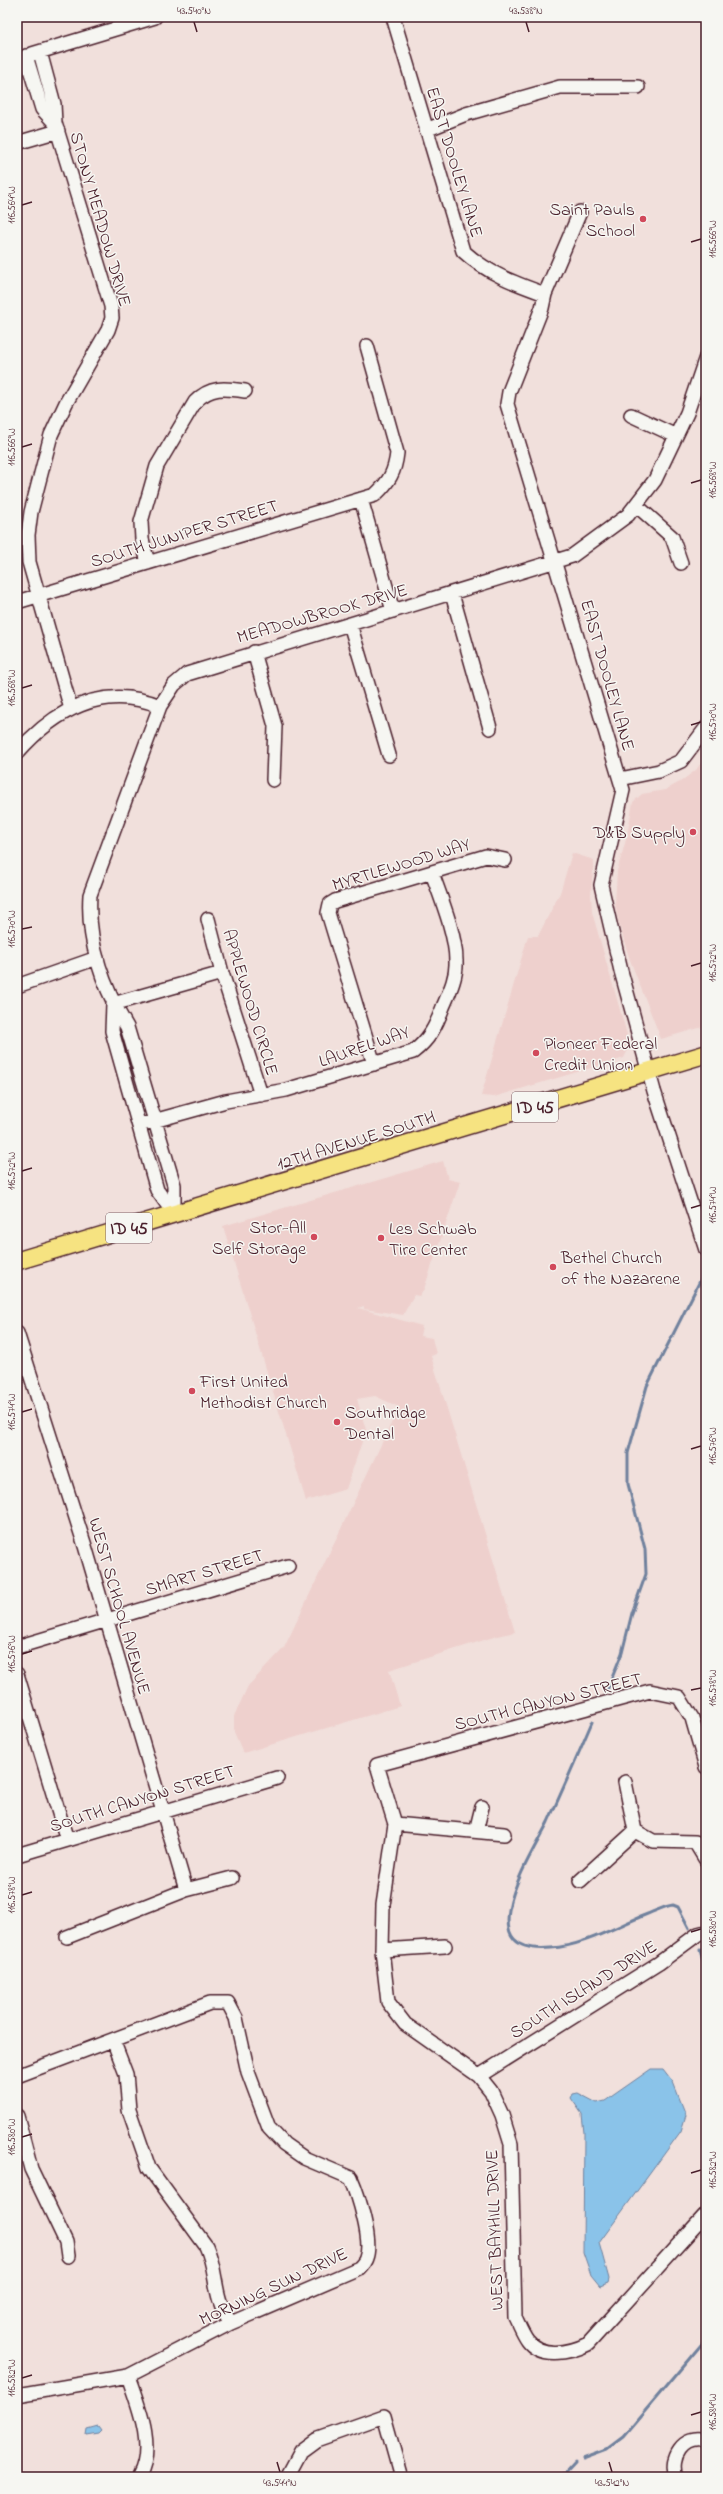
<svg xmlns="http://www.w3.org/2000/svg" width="723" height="2494" font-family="'Indie Flower',sans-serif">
<rect width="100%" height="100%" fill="#f1e0dc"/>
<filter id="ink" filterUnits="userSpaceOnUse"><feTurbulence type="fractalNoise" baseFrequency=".025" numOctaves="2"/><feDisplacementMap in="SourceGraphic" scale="8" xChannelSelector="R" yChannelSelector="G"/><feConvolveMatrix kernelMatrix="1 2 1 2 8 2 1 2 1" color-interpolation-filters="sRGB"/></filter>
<g filter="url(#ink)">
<path fill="#eed0cd" d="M706,756V1026L661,1039L630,960L619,924L615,904L617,871L627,836L633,802L642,794L665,790L680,782L696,770Z
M572,853L594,860L591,894L592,912L630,1045L624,1058L494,1097L481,1096L528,936H538L560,893Z
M443,1161L448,1179L460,1182L424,1289L419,1296L414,1295L403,1315L364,1309V1306L358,1308L422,1326L420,1336L432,1338L436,1354L431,1356L515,1632L497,1636L389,1670L400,1706L243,1753L234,1732V1716L248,1686L284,1648L399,1407L375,1396L357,1399L366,1430L346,1489L306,1501L223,1226Z"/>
<path fill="#8ac3e9" stroke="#70819d" d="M651,2069H663L673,2082L686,2115L681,2131L599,2243L609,2279L608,2283L600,2286L591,2275L583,2252L584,2133L582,2114L571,2098L573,2094L578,2093L597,2103L605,2101Z
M98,2426L101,2430L98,2433L86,2435L87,2429Z"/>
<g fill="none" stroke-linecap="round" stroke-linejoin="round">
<path stroke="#70819d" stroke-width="3" d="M607,1690L622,1653L632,1613L646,1574L645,1549L628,1484V1453L647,1386L704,1273
M592,1722C578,1755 563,1789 548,1822C532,1854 465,1956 551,1948C583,1946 615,1927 645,1915C654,1912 664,1906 673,1905L678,1907L689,1928
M700,1950L706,1972
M583,2458L607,2449L623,2437L706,2339
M561,2477L575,2462"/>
<g stroke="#4a1f2b" stroke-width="16">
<path id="minor" d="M393,17L463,251C487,273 514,283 545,294
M32,54L155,17
M26,56L42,109L55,123L54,104L40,52
M55,123L111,306L112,318L108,330L66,403L51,435L31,512L28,535L29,562L71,709
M426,130L466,114L560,87H638
M17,143L58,131
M580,212L545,294L542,308L509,392L507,404L623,790L601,885L621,971L654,1091L706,1250
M631,415L676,436
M361,499L393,611
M636,505L672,537L681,563
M148,563L142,539L141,522L157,466L195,402C210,386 225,388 245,391
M452,594L490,728
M17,602L375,495C389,482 395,472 397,453L367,346
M350,624L389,755
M254,652L275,726L273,780
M17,753C55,710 102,683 160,706
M620,779L659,771L681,761L706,728
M208,919L222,973L261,1095
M17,986L97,958
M113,1004L112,1031L157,1190L174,1214
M113,1004L222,973
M374,1064L328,913L330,904L335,901L486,856L505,860
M139,1125L226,1101L286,1090L413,1052C429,1040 436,1026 443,1007C449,993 457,977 456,961C456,935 441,898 432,873
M174,1214V1185L127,1027C103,987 87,942 90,895L160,706L174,685L187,674L572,556L628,515L655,480L687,413L706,357
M17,1333L85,1546L186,1890
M17,1647L288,1566
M17,1674L67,1840
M706,1767L692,1718L679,1697L650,1691L377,1765L395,1824L383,1905L382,1950L388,2002L405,2024L479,2076L491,2091L502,2115L511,2144L515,2317C519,2325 522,2333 527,2340C541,2359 570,2353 588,2344L706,2214
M625,1782L635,1831L653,1841L695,1842L706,1860
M395,1824L504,1834
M476,1831L482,1807
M17,1855L277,1778
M580,1881L635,1831
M67,1937L186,1890L232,1878
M382,1950L445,1946
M113,2040L126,2074L129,2110L149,2168L206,2246C219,2274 211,2294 231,2323
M17,2076L210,2003H228L236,2018L248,2072L269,2128L284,2144L304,2158L351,2178C358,2194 373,2241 366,2258C365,2262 361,2266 359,2268L231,2323L128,2376C138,2405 156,2447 139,2477
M479,2076L659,1963L698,1934L706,1932
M17,2116L31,2169L66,2242L68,2256
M17,2395L128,2376
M287,2477L301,2451L316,2440L384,2416L401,2477
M676,2477C669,2458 683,2434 706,2441"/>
</g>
<g stroke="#4a1f2b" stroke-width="20">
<path id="major" d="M17,1261L706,1054"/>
</g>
<use href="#minor" stroke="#f6f6f2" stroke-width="13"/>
<use href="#major" stroke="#f6e381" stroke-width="17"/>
</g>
</g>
<path fill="none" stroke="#4a1f2b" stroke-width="1.5" d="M194,22L197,32M526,22L529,32M22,205L32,202M691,242L701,239M22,447L32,444M691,483L701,480M22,688L32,685M691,725L701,722M22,929L32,927M691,966L701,963M22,1171L32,1168M691,1208L701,1205M22,1412L32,1409M691,1449L701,1446M22,1654L32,1651M691,1690L701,1688M22,1895L32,1892M691,1932L701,1929M22,2137L32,2134M691,2173L701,2170M22,2378L32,2375M691,2415L701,2412M277,2462L280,2472M609,2462L612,2472"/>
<g fill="#d1495b" stroke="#f6f6f2" stroke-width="1.5">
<circle cx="643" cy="219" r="4"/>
<circle cx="693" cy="832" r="4"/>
<circle cx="536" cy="1053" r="4"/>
<circle cx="314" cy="1237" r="4"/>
<circle cx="381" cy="1238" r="4"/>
<circle cx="553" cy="1267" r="4"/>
<circle cx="192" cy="1391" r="4"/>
<circle cx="337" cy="1422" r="4"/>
</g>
<g text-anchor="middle" stroke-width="3" stroke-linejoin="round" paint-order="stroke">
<g fill="#f6f6f2" stroke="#7e6067" stroke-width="1">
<rect x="512" y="1092" width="46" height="30" rx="3"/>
<rect x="106" y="1213" width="46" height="30" rx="3"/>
</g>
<g font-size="17" font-weight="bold" fill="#4a1f2b">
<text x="535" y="1113">ID 45</text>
<text x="129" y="1234">ID 45</text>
</g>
<g font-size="18" fill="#4a1f2b" stroke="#f6f6f2">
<text transform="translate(455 162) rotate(73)" y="6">EAST DOOLEY LANE</text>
<text transform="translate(101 219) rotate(74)" y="6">STONY MEADOW DRIVE</text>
<text transform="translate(184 533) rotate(-17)" y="6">SOUTH JUNIPER STREET</text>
<text transform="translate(322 613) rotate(-16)" y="6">MEADOWBROOK DRIVE</text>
<text transform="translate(608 675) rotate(74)" y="6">EAST DOOLEY LANE</text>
<text transform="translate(401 864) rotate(-17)" y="6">MYRTLEWOOD WAY</text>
<text transform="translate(251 1002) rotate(73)" y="6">APPLEWOOD CIRCLE</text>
<text transform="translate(364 1046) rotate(-19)" y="6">LAUREL WAY</text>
<text transform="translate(356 1140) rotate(-17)" y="6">12TH AVENUE SOUTH</text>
<text transform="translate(204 1572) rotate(-17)" y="6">SMART STREET</text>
<text transform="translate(120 1606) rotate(74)" y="6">WEST SCHOOL AVENUE</text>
<text transform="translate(548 1701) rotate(-14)" y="6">SOUTH CANYON STREET</text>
<text transform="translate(142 1798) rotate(-17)" y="6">SOUTH CANYON STREET</text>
<text transform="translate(583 1989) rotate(-32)" y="6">SOUTH ISLAND DRIVE</text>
<text transform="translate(494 2230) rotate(-92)" y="6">WEST BAYHILL DRIVE</text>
<text transform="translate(273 2286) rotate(-25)" y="6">MORNING SUN DRIVE</text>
</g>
<g font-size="18" fill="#4a1f2b" stroke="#f6f6f2" text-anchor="start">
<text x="635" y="215" text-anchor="end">Saint Pauls<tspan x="635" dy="21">School</tspan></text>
<text x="685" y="838" text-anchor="end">D&amp;B Supply</text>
<text x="544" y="1049">Pioneer Federal<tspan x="544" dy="21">Credit Union</tspan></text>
<text x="306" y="1233" text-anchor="end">Stor-All<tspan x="306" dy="21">Self Storage</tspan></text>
<text x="389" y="1234">Les Schwab<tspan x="389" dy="21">Tire Center</tspan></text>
<text x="561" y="1263">Bethel Church<tspan x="561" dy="21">of the Nazarene</tspan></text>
<text x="200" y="1387">First United<tspan x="200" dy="21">Methodist Church</tspan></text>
<text x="345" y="1418">Southridge<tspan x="345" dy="21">Dental</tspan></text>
</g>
</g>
<rect width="723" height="2494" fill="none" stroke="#f6f6f2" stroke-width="44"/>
<rect x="22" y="22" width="679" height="2450" fill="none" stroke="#4a1f2b" stroke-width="1.5"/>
<g font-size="10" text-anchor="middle" fill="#4a1f2b">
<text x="194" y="14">43.540°N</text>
<text x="526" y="14">43.538°N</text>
<text transform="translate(11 205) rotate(-90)" y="4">116.564°W</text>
<text transform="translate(712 239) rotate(-90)" y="4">116.566°W</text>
<text transform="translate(11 447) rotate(-90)" y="4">116.566°W</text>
<text transform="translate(712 480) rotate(-90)" y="4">116.568°W</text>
<text transform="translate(11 688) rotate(-90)" y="4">116.568°W</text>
<text transform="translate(712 722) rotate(-90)" y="4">116.570°W</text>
<text transform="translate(11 929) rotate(-90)" y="4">116.570°W</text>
<text transform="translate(712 963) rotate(-90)" y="4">116.572°W</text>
<text transform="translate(11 1171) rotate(-90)" y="4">116.572°W</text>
<text transform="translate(712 1205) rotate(-90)" y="4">116.574°W</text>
<text transform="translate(11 1412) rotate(-90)" y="4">116.574°W</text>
<text transform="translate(712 1446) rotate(-90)" y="4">116.576°W</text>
<text transform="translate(11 1654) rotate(-90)" y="4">116.576°W</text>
<text transform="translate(712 1688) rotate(-90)" y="4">116.578°W</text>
<text transform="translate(11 1895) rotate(-90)" y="4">116.578°W</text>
<text transform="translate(712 1929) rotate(-90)" y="4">116.580°W</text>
<text transform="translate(11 2137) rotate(-90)" y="4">116.580°W</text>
<text transform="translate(712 2170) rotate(-90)" y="4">116.582°W</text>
<text transform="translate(11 2378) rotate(-90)" y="4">116.582°W</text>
<text transform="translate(712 2412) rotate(-90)" y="4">116.584°W</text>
<text x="280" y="2486">43.544°N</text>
<text x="612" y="2486">43.542°N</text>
</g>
</svg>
